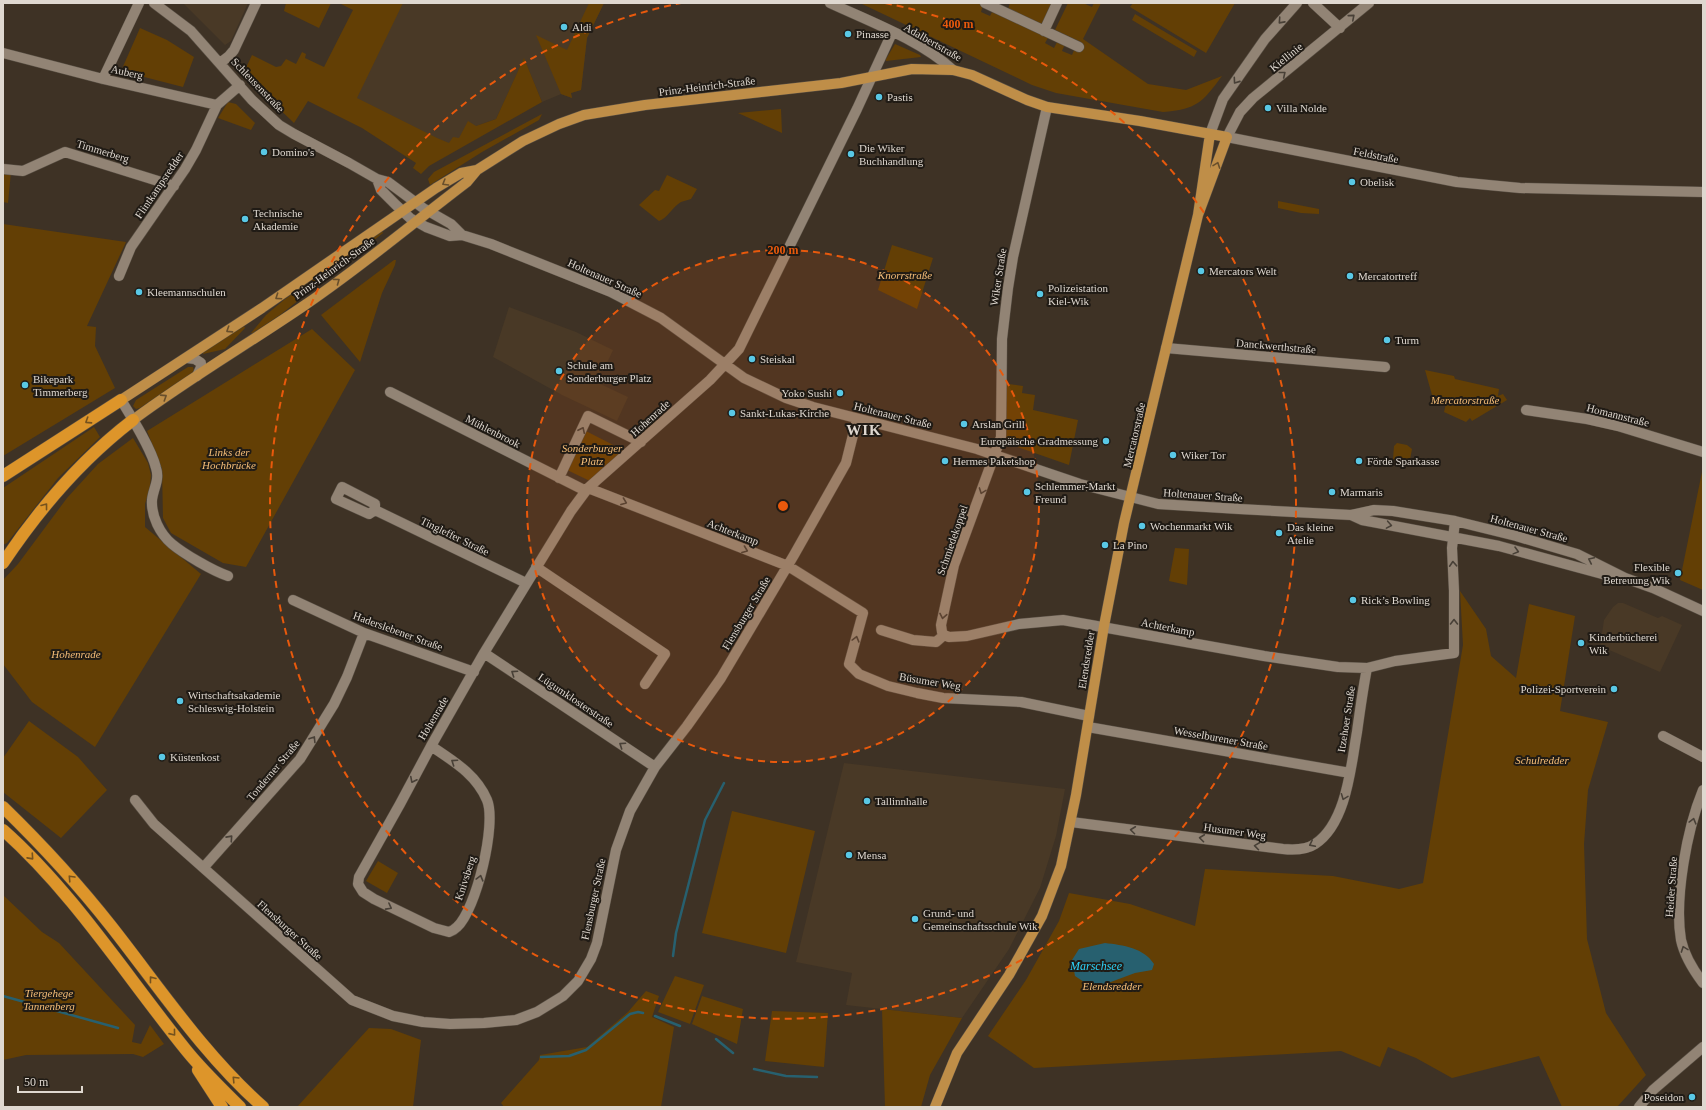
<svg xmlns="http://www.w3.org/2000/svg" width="1706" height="1110" font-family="Georgia,serif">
<rect width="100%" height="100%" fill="#3e3225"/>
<path fill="#493926" d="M183,3H248L231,41L225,45Z
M361,3H604L587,38L581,90L571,93L572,98L561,94L542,102L524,59L496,119L476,126L449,151L343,102Z
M509,307L576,332L613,350L608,361L594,381L628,397L617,421L562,395L493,357Z
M1618,603H1623L1658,618L1662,616L1682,625L1660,672L1600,646L1604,620L1613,607Z
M844,763L1065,789L1056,836L1040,888L1009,949L962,1018L846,1005L852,973L796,962Z"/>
<path fill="#633f05" d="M286,3H331L319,28L284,11Z
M339,3H403L357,98L437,138L449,143L453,137L459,138L468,121L476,126L496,119L524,58L542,102L429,166L421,174L413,168L416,163L362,128L308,101L294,123L243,74L252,55L276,67L281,66L286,59L296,64L302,52L306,54L305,58L324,67L353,10Z
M589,3H604L587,38L581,90L571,93L572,98L561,94L536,35L567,50Z
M860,3H978L983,5L981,12L990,16L993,10L1049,36L1045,43L1054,48L1058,40L1065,44L1062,51L1072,55L1075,48L1081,42L1055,30L1068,3H1083L1092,7L1094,3H1101L1083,39L1148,84L1186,90L1222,76C1202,103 1197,109 1163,112L1056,93L1032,85Z
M1010,3H1054L1043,23L1040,24L1008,9Z
M1133,3H1235L1206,53L1130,7Z
M1135,14L1197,51L1194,57L1132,20Z
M140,28L167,40L194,57L183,87L121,71Z
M895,44L920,55L921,57L886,61V59Z
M228,102L236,104L255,123L251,130L218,118Z
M781,109L782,133L738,113Z
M542,114L539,120L482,152L430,185L428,179L434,172Z
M3,171L11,172L8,203L3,202Z
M667,175L697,189L691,199C688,200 684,201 681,202C672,207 668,218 659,221L639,205L655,190L659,191Z
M1278,201L1319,209V214L1301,213L1278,208Z
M3,224L126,242L87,326L96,327L95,346L115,388L3,456Z
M382,231L383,233L280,315L253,333H251L266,315L285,299Z
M892,245L933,258L917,309L878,290Z
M394,260H396L395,265L382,293L360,362L321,315Z
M244,326L245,328L225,349L203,354V352Z
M312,329L355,370L246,567L223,563L171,533L163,518L162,469L147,431Z
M188,367H193L194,371L192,373L140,408L136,409L133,406L136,400Z
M1425,370L1454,376L1455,379L1499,389L1498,396L1503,394L1507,400L1472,421L1470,418L1466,422L1444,412L1447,399L1432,395Z
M1001,383L1023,386L1022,393L1035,395L1033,410L1078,420L1069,465L1000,441Z
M94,427L100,437L58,478L7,543L3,545V488Z
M584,430L623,450L590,481L565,469Z
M133,438L148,463L151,475L150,487L145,504V527L201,574L95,747L32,702L3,664V580L18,564L67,498L98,464Z
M1397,443L1407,445L1412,449L1409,465L1393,459L1394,446Z
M1703,467V590L1680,580Z
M1175,548L1189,549L1187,585L1169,581Z
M1460,591L1486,629L1491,656L1516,678L1529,604L1575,616L1560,711L1608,722L1588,790L1584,844L1587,939L1606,1013L1646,1075L1617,1107H1562L1539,1056L1452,1078L1416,1058L1388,1047L1380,1067L1341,1051L1034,1068L988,1036L1026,980L1059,921L1069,893L1130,904L1195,926L1205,869L1333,876L1399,889L1423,883L1463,645Z
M29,721L78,757L107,790L61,838L3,792V758Z
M732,811L815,831L786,953L702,933Z
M378,861L398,873L387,893L366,881Z
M3,895L42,932L59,943L135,1025L132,1042L141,1044L150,1025L164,1044L143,1057L133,1054L26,1055L3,1060Z
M675,976L704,985L690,1024L658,1012Z
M646,991L659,996L652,1017L674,1027L661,1107H504L501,1103L539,1060L540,1055L587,1047L628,1012Z
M702,996L743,1009L737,1044L692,1024Z
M882,1009L962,1018L930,1075L921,1107H885Z
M772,1011L828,1013L824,1067L765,1061Z
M369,1028L391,1029L421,1040L413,1107H297Z"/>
<path fill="#27606f" d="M1105,943C1123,945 1144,948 1154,964L1152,970L1135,973L1100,986H1090L1075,976L1072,960L1079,949Z"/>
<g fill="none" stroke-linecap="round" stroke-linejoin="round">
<path stroke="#27606f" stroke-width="2.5" d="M673,956L676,933L705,820L724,783
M3,996L118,1028
M655,1016L680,1026
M716,1039L733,1053
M541,1057L569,1056L586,1050L630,1014L638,1012L643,1013
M754,1069L786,1076L817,1077"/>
<g stroke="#584f44" stroke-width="11">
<path id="minor" d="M154,3L191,31L252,100L279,125L294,134L349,163L377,179L388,182L423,208L451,224L462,235
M830,3C871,22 920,40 953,70
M985,3L1079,47
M1313,3L1340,28
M1369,3L1253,98L1240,112L1227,137L1457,182L1520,188L1703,192
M1044,31L1057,3
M3,53L103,79L217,105
M220,63L229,56L234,50L256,3
M103,79L139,3
M1210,134L1223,99L1265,39L1297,3
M3,169L23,171L65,152L174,186
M377,179L381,190L396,205L410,218L426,227L450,236L462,235L491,244L611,292L661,318L744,378L786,398L813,407L977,449L1080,484L1158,504L1239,509L1351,515L1374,510L1393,511L1455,521L1516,536L1577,554L1625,578L1653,588L1703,611
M119,276L131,247L185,169L196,150L217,105L240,85
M1166,348L1385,367
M187,358L195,359L201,363V367L197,376
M390,392L586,491
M121,400C132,418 151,448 156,468C160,480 153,489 152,500C151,516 160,534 172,544C184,554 213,571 228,576
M1526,410L1587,419L1618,426L1703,452
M559,478L588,416L641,442
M342,487L375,504V510L369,514L336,499Z
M588,488L788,566L863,613L849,664L859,674L888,686L917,693L943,698L1021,702L1089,716
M375,510L526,583
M1351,515L1362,520L1378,523L1499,546L1617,578
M536,567L665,654L645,684
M293,600L364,633L474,672
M881,630L913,640L936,642L944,635
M944,635L949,637L967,636L1019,624L1063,620L1264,656L1338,667L1367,668L1395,661L1454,653V591L1452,548L1455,521
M944,635L942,632L941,625L954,565L1001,437L1002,339L1008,288L1013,257L1047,107
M484,653L655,767
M1088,727L1350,773
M1663,736L1703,757
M431,746C453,761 476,774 487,800C497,824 476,910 457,927C455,929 452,931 449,932L434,928L374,899L363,892L358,884L359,877L400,804L431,746L484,653L571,511L588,488L710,380L739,349L857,109L892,33
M1703,790C1687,829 1674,898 1681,940C1684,954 1694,971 1703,983
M135,800L154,824L352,1000L393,1016L423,1022L450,1024L484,1023L516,1020L537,1012L563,996L578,981L591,959L597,943L616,850L630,811L655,767L687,726L721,678L794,555L846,463L857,419
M1071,822L1283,849C1293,850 1306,850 1315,844C1347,823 1351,765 1357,732C1360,710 1363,689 1367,668
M204,867L300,759L334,704L347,677L364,633
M1639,1107L1653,1090L1703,1047"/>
</g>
<g stroke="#584f44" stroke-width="11">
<path id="major" d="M121,400L262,308L436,188L461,173L477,170
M133,420C188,379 248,344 305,305C361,267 413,223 467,182L477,170L523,141L559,124L584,115L645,105L841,83L912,69L953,70L972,75L1027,100L1047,107L1140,121L1227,137L1198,215
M935,1107L957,1053L1009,975L1042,916L1061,866L1076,795L1104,626L1124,523L1198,215L1210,134"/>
</g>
<g stroke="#584f44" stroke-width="13">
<path id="highway" d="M3,476L121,400
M3,563C39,509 82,459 133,420
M3,807C42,845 78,884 111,926C159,987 204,1055 263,1107
M3,830C73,892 127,977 186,1050C202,1070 222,1089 240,1107
M198,1070L222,1107"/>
</g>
<use href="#minor" stroke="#928475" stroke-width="10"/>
<use href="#major" stroke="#bf8e48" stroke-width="10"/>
<use href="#highway" stroke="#dd952a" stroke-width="12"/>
</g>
<defs><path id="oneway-chevron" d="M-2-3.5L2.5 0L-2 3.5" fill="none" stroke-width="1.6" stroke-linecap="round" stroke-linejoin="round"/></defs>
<g stroke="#484037">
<use href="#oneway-chevron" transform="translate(1352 17) rotate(-41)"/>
<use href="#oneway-chevron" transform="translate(1281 21) rotate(132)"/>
<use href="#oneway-chevron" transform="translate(1283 74) rotate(-39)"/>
<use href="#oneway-chevron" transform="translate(1236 81) rotate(125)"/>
<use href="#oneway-chevron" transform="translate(582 430) rotate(-65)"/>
<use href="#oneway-chevron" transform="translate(982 491) rotate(110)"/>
<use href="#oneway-chevron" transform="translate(624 502) rotate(21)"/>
<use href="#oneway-chevron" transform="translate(1389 525) rotate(10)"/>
<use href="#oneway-chevron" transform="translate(745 550) rotate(21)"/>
<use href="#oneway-chevron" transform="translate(1516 551) rotate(15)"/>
<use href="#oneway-chevron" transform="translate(1591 560) rotate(-155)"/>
<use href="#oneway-chevron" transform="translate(1453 564) rotate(-93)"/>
<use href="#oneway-chevron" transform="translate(943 616) rotate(101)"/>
<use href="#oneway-chevron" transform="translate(1454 622) rotate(-90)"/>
<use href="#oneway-chevron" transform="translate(856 639) rotate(-75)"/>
<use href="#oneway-chevron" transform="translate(514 673) rotate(-146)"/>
<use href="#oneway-chevron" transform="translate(313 739) rotate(-58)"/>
<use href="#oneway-chevron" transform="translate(622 745) rotate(-146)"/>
<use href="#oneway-chevron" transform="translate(454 762) rotate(-146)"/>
<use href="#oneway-chevron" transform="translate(413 780) rotate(117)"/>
<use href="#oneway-chevron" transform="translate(1344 797) rotate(111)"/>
<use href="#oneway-chevron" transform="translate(1693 821) rotate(-75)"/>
<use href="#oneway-chevron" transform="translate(1133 830) rotate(-173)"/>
<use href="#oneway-chevron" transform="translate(230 838) rotate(-48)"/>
<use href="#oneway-chevron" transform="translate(1202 838) rotate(-173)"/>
<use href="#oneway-chevron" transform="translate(1312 844) rotate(154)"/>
<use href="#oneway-chevron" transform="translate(1257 846) rotate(-172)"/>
<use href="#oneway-chevron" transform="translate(480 878) rotate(-75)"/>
<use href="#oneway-chevron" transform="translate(389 907) rotate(28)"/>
<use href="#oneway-chevron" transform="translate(1684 949) rotate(-110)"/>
</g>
<g stroke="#684f2c">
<use href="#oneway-chevron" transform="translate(1217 165) rotate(-70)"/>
<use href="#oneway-chevron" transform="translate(445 183) rotate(149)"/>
<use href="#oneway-chevron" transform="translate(337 281) rotate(-36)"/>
<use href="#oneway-chevron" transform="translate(278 297) rotate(146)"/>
<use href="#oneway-chevron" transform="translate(229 330) rotate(147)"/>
<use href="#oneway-chevron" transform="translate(164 397) rotate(-33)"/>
</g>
<g stroke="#75521e">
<use href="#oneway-chevron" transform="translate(88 421) rotate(147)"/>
<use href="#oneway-chevron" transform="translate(45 506) rotate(-52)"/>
<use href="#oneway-chevron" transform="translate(31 857) rotate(48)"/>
<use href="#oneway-chevron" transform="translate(71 878) rotate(-133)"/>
<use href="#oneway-chevron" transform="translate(152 979) rotate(-128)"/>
<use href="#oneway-chevron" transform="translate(173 1033) rotate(51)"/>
<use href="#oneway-chevron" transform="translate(235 1079) rotate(-134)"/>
</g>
<circle cx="783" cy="506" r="256" fill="#e8590c" fill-opacity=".12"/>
<g fill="none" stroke="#e8590c" stroke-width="2" stroke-dasharray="7 5">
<circle cx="783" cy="506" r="256"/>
<path d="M885 3A513 513 0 1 1 681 3"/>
</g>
<g fill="#59c8e5" stroke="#201b15" stroke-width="1.5">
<circle cx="564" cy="27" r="4"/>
<circle cx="848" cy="34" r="4"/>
<circle cx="879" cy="97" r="4"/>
<circle cx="1268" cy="108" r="4"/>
<circle cx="264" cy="152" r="4"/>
<circle cx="851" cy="154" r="4"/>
<circle cx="1352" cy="182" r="4"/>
<circle cx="245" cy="219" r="4"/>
<circle cx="1201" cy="271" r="4"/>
<circle cx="1350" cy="276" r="4"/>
<circle cx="139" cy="292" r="4"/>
<circle cx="1040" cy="294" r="4"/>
<circle cx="1387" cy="340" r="4"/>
<circle cx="752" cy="359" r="4"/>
<circle cx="559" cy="371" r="4"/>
<circle cx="25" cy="385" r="4"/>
<circle cx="840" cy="393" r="4"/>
<circle cx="732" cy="413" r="4"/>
<circle cx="964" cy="424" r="4"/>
<circle cx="1106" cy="441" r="4"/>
<circle cx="1173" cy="455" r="4"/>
<circle cx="945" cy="461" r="4"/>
<circle cx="1359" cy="461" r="4"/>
<circle cx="1027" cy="492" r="4"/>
<circle cx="1332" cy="492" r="4"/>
<circle cx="1142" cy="526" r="4"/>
<circle cx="1279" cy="533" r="4"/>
<circle cx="1105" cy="545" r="4"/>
<circle cx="1678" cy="573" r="4"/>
<circle cx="1353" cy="600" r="4"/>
<circle cx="1581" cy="643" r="4"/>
<circle cx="1614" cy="689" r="4"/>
<circle cx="180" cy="701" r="4"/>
<circle cx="162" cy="757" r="4"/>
<circle cx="867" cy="801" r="4"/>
<circle cx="849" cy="855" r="4"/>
<circle cx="915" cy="919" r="4"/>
<circle cx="1692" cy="1097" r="4"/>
</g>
<g text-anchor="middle" stroke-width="4" stroke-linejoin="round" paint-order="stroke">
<g font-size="11" fill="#dfd8d0" stroke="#201b15" text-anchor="start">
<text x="572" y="31">Aldi</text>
<text x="856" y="38">Pinasse</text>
<text x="887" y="101">Pastis</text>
<text x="1276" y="112">Villa Nolde</text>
<text x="859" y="152">Die Wiker<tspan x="859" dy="13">Buchhandlung</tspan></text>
<text x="272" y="156">Domino's</text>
<text x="1360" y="186">Obelisk</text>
<text x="253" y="217">Technische<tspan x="253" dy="13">Akademie</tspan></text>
<text x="1209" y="275">Mercators Welt</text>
<text x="1358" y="280">Mercatortreff</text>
<text x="1048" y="292">Polizeistation<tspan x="1048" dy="13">Kiel-Wik</tspan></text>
<text x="147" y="296">Kleemannschulen</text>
<text x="1395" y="344">Turm</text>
<text x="760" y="363">Steiskal</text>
<text x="567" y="369">Schule am<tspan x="567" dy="13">Sonderburger Platz</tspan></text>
<text x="33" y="383">Bikepark<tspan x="33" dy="13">Timmerberg</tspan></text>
<text x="832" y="397" text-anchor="end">Yoko Sushi</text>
<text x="740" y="417">Sankt-Lukas-Kirche</text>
<text x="972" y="428">Arslan Grill</text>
<text x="1098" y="445" text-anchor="end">Europäische Gradmessung</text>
<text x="1181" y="459">Wiker Tor</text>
<text x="953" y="465">Hermes Paketshop</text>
<text x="1367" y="465">Förde Sparkasse</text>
<text x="1035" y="490">Schlemmer-Markt<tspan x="1035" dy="13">Freund</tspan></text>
<text x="1340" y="496">Marmaris</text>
<text x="1150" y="530">Wochenmarkt Wik</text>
<text x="1287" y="531">Das kleine<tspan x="1287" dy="13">Atelie</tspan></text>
<text x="1113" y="549">La Pino</text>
<text x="1670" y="571" text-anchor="end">Flexible<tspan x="1670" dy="13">Betreuung Wik</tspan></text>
<text x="1361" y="604">Rick’s Bowling</text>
<text x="1589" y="641">Kinderbücherei<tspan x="1589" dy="13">Wik</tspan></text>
<text x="1606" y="693" text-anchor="end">Polizei-Sportverein</text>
<text x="188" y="699">Wirtschaftsakademie<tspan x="188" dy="13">Schleswig-Holstein</tspan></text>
<text x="170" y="761">Küstenkost</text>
<text x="875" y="805">Tallinnhalle</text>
<text x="857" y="859">Mensa</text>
<text x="923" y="917">Grund- und<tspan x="923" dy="13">Gemeinschaftsschule Wik</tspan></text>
<text x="1684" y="1101" text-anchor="end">Poseidon</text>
</g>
<g font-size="11" fill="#dfd8d0" stroke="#201b15">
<text transform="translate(933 42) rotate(30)" y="4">Adalbertstraße</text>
<text transform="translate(1286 57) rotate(-39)" y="4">Kiellinie</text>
<text transform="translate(127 72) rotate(13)" y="4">Auberg</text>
<text transform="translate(258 85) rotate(46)" y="4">Schleusenstraße</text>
<text transform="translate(707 86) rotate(-7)" y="4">Prinz-Heinrich-Straße</text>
<text transform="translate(103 151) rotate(17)" y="4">Timmerberg</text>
<text transform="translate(1376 155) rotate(11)" y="4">Feldstraße</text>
<text transform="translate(159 185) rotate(-56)" y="4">Flintkampsredder</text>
<text transform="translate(334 268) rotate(-36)" y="4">Prinz-Heinrich-Straße</text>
<text transform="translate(998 277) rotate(-81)" y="4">Wiker Straße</text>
<text transform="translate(605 278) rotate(24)" y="4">Holtenauer Straße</text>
<text transform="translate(1276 346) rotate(5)" y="4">Danckwerthstraße</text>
<text transform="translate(893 415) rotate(14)" y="4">Holtenauer Straße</text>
<text transform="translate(1618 415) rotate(14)" y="4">Homannstraße</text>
<text transform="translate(650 418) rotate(-42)" y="4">Hohenrade</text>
<text transform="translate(493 431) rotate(27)" y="4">Mühlenbrook</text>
<text transform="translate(1134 435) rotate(-77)" y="4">Mercatorstraße</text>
<text transform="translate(1203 495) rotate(4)" y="4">Holtenauer Straße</text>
<text transform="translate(1529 528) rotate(15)" y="4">Holtenauer Straße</text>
<text transform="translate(733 532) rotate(21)" y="4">Achterkamp</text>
<text transform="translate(455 536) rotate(26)" y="4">Tingleffer Straße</text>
<text transform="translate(952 540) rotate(-71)" y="4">Schmiedekoppel</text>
<text transform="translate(746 613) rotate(-59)" y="4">Flensburger Straße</text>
<text transform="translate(1168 627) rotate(11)" y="4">Achterkamp</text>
<text transform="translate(398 631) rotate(20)" y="4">Haderslebener Straße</text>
<text transform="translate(1086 660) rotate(-81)" y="4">Elendsredder</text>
<text transform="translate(930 681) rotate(9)" y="4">Büsumer Weg</text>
<text transform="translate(576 700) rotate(34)" y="4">Lügumklosterstraße</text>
<text transform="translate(433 718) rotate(-59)" y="4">Hohenrade</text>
<text transform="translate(1346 719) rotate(-81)" y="4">Itzehoer Straße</text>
<text transform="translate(1221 738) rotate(10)" y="4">Wesselburener Straße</text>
<text transform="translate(273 770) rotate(-50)" y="4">Tonderner Straße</text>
<text transform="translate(1235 831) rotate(8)" y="4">Husumer Weg</text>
<text transform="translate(465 878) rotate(-72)" y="4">Knivsberg</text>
<text transform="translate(1671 887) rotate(-86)" y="4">Heider Straße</text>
<text transform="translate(593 899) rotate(-78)" y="4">Flensburger Straße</text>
<text transform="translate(290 930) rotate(42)" y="4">Flensburger Straße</text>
</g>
<g font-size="11" font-style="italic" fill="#f6be78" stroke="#201b15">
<text x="905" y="279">Knorrstraße</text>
<text x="1465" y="404">Mercatorstraße</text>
<text x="592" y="452">Sonderburger<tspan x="592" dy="13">Platz</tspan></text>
<text x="229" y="456">Links der<tspan x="229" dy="13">Hochbrücke</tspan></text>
<text x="76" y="658">Hohenrade</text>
<text x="1542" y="764">Schulredder</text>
<text x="1112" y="990">Elendsredder</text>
<text x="49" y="997">Tiergehege<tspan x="49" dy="13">Tannenberg</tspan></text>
</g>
<g font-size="12" font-style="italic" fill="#2dd3f8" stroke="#201b15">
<text x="1096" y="970">Marschsee</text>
</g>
<g font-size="15" font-weight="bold" letter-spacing="1" fill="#dfd8d0" stroke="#201b15">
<text x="864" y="435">WIK</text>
</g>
</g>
<circle cx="783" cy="506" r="6" fill="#e8590c" stroke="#201b15" stroke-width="2"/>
<g font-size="12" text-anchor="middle" font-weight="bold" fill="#e8590c" stroke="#201b15" stroke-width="4" stroke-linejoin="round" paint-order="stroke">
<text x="958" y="28">400 m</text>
<text x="783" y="254">200 m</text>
</g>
<rect width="1706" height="1110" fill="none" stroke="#dfd8d0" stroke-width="8"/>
<path d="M18 1086v6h64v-6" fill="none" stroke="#dfd8d0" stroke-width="2"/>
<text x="24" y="1086" font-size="12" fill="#dfd8d0" stroke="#201b15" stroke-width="3" paint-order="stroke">50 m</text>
</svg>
